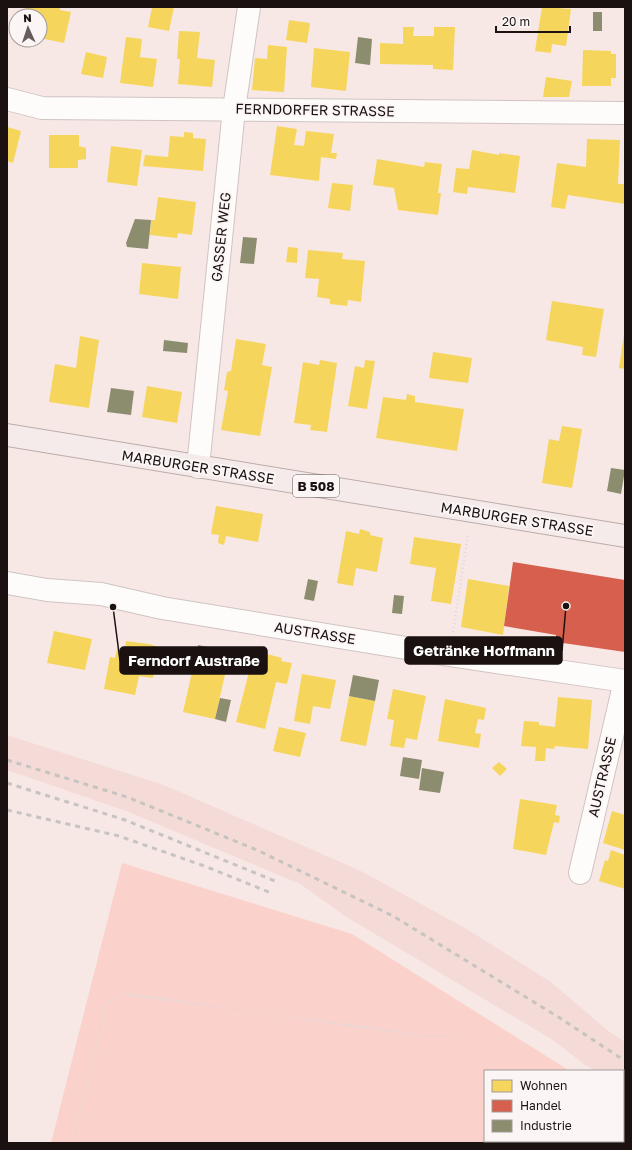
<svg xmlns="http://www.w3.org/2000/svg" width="632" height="1150" font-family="'Golos Text',sans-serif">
<rect width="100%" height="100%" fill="#f7e8e6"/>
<path fill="#f5dbd8" d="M7,735L164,785L361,871L465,928L551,982L607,1030L625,1042V1086L623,1085V1071H596L585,1065L553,1040L348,918L300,884L126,811L7,770Z"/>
<path fill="#fad1cb" d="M122,863L352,934L570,1071H485V1141H623V1105L625,1106V1143H51Z"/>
<path fill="#f6d55c" d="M26,7H60V10L71,12L64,43L40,38V16H24Z
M152,7H174L169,31L148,27Z
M542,7L571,9L566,46L552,44L551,53L535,51Z
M289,20L310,23L307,43L286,40Z
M403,27H414L413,36H434V27H455L453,70L433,69V65L380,64V43L403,44Z
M179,31L200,32L197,58L215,60L212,87L178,84L180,59H177Z
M126,37L142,39L140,57L157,59L153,87L120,83Z
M268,45L287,47L284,92L252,90L255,58L267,59Z
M314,48L350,52L346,91L311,87Z
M583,50L611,51V54H616V78H611V86H582Z
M86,52L107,57L103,78L81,74Z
M546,77L572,81L569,97H543Z
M277,126L297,129L294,145L304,146L306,131L334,134L331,153H337L336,159L321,157L319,181L270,175Z
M7,127L21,131L13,163L7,161Z
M184,132L193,133V138L206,139L203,171L143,166L145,155L168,157L170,136L184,137Z
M49,135H79V146L86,148V159L78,160V168H49Z
M587,139L620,140L618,184H625V204L568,195L565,209L551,207L557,163L586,167Z
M111,146L142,150L137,186L107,182Z
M472,150L499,155V153L520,156L515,193L468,187L467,194L453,192L456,168L469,169Z
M377,159L424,167L425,162L442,164L438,193H441L438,215L398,210L394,188L373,185Z
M332,183L353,185L350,211L328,208Z
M158,197L196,202L192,235L178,233L177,238L150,235L151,220H155Z
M288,247L298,248L297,263L286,262Z
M308,250L343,253L342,259L365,261L361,302L348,300L347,306L330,304V299L317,297L319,279L305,278Z
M142,263L181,267L178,299L139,294Z
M552,301L604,309L596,357L582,355L583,347L546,340Z
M624,334H625V369L619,368Z
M80,336L99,340L89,408L49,402L55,364L76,368Z
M236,339L266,344L262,365L272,367L260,436L221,430L228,391L224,390L227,372L231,371Z
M433,352L472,358L468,383L429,378Z
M320,360L337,363L327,432L310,430L311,425L294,423L303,362L319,365Z
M365,360L375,361L367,409L348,406L355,366L364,368Z
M147,386L182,392L177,423L142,417Z
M407,394L415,396V402L464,409L457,451L376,438L383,397L406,400Z
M562,426L582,429L572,488L542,483L549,439L559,441Z
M216,506L263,514L258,542L226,536L224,545L218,543L219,535L211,534Z
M360,529L370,532V535L383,538L377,572L356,568L353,586L337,583L346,531L359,534Z
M414,537L461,544L451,604L431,601L436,568L410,564Z
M468,579L509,586L503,635L461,627Z
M54,631L92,639L85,670L47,663Z
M126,641L149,644L159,647L153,678L139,676L135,695L104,689L110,657L115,658L117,649L125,650Z
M259,652L282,658L281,661L292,663L287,684L276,682L265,729L236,722L249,672H250L255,654L258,655Z
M194,663L226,670L215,719L183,712Z
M302,674L336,680L330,709L313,706L310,724L294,721Z
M393,689L426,696L417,740L406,738L404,748L390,746L394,720L387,719Z
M349,696L375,701L366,746L340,741Z
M558,697L592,700L588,749L555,746L554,749L546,748L545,761H535L536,747L521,746L524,721L539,722V725L555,727Z
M445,699L486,708L484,720L478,719L475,733L481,734L479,748L438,741Z
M279,727L306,733L300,757L273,751Z
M499,762L507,769L500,776L492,768Z
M520,799L557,805L555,815L560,816L559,823L554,822L546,855L513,849Z
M612,811L625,815V850L603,843Z
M611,850L625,855V889L599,881L605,860L608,861Z"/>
<path fill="#d6604d" d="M513,562L625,580V652L556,642V635L504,626Z"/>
<path fill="#8c8c6e" d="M593,12H602V31H593Z
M358,37L372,39L370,65L355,63Z
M135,219L151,220L148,249L127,247L126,243Z
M243,237L257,238L254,264L240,263Z
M164,340L188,343L187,353L163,351Z
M111,388L134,391L131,415L107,412Z
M611,468L625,470L621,494L607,491Z
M308,579L318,581L314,601L304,599Z
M394,595L404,596L402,614L392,613Z
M198,645L217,649L215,662L196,658Z
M353,675L379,680L375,701L349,696Z
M220,698L231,700L226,722L215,719Z
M403,757L422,760L419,779L400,776Z
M422,768L444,772L440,793L419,790Z"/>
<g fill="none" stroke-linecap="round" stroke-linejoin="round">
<g stroke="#cfc4c2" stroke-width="24">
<path id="street" d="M7,99L42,108L625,113
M198,467L234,109L249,7
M7,583L47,590L101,594L162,608L449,655L625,681
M580,873L625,681"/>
</g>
<g stroke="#bdaca9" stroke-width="24">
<path id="primary" d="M7,435L625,536"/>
</g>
<path stroke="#ddd8d8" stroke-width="2.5" stroke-dasharray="1 3" stroke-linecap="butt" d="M453,632L468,534
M73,1143L107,1002L125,994L427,1036H453"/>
<use href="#street" stroke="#fefcfb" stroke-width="22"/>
<use href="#primary" stroke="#f4ebea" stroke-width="22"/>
<path stroke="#c7c3c1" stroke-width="3" stroke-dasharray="5 5" stroke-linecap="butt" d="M7,760L127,797L257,850L393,916L560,1018L625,1061
M7,783L125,820L275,881
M7,810L119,836L207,867L271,893"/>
</g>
<g text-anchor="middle" stroke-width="4" stroke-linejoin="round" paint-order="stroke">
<rect fill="#fbf6f5" stroke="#5e5655" stroke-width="1" x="293" y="475" width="46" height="22" rx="3"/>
<g font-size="13" font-weight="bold" fill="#1a1110">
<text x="316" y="491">B 508</text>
</g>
<g font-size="14" fill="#1a1110" stroke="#fbf6f5">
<text transform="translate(315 110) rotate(1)" y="5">FERNDORFER STRASSE</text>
<text transform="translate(221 237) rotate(-84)" y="5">GASSER WEG</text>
<text transform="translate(198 467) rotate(9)" y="5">MARBURGER STRASSE</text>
<text transform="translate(517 519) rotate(9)" y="5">MARBURGER STRASSE</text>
<text transform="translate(315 633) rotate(9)" y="5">AUSTRASSE</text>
<text transform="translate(602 777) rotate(-77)" y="5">AUSTRASSE</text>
</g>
</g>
<path fill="none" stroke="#1a1110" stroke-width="1.5" d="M566 606L562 651M113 607L120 661"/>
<g fill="#1a1110" stroke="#fbf6f5" stroke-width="1.5">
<circle cx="566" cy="606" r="4"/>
<circle cx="113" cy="607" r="4"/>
</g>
<g fill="#1a1110" stroke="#1a1110" stroke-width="1.5">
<rect x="405" y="637" width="157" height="27" rx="4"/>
<rect x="120" y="647" width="147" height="27" rx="4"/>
</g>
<g font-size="15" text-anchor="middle" font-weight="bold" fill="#fff">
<text x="484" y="656">Getränke Hoffmann</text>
<text x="194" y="666">Ferndorf Austraße</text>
</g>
<rect width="632" height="1150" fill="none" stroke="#1a1110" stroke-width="16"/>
<rect x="484" y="1070" width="140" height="72" fill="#fbf6f5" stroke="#a19a99"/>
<rect x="492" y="1080" width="20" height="12" fill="#f6d55c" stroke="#a19a99"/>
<text x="520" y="1090" font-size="12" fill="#1a1110">Wohnen</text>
<rect x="492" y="1100" width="20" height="12" fill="#d6604d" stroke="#a19a99"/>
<text x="520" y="1110" font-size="12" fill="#1a1110">Handel</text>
<rect x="492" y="1120" width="20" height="12" fill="#8c8c6e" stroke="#a19a99"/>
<text x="520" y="1130" font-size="12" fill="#1a1110">Industrie</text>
<g transform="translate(28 28) rotate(357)"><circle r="19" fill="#fbf6f5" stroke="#a19a99"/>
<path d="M0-3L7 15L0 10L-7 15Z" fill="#675c5b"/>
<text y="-6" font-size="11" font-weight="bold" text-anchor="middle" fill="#1a1110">N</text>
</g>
<path d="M496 26v6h74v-6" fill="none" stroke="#1a1110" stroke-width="2"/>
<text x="502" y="26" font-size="12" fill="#1a1110" stroke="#fbf6f5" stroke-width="3" paint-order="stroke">20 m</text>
</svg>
